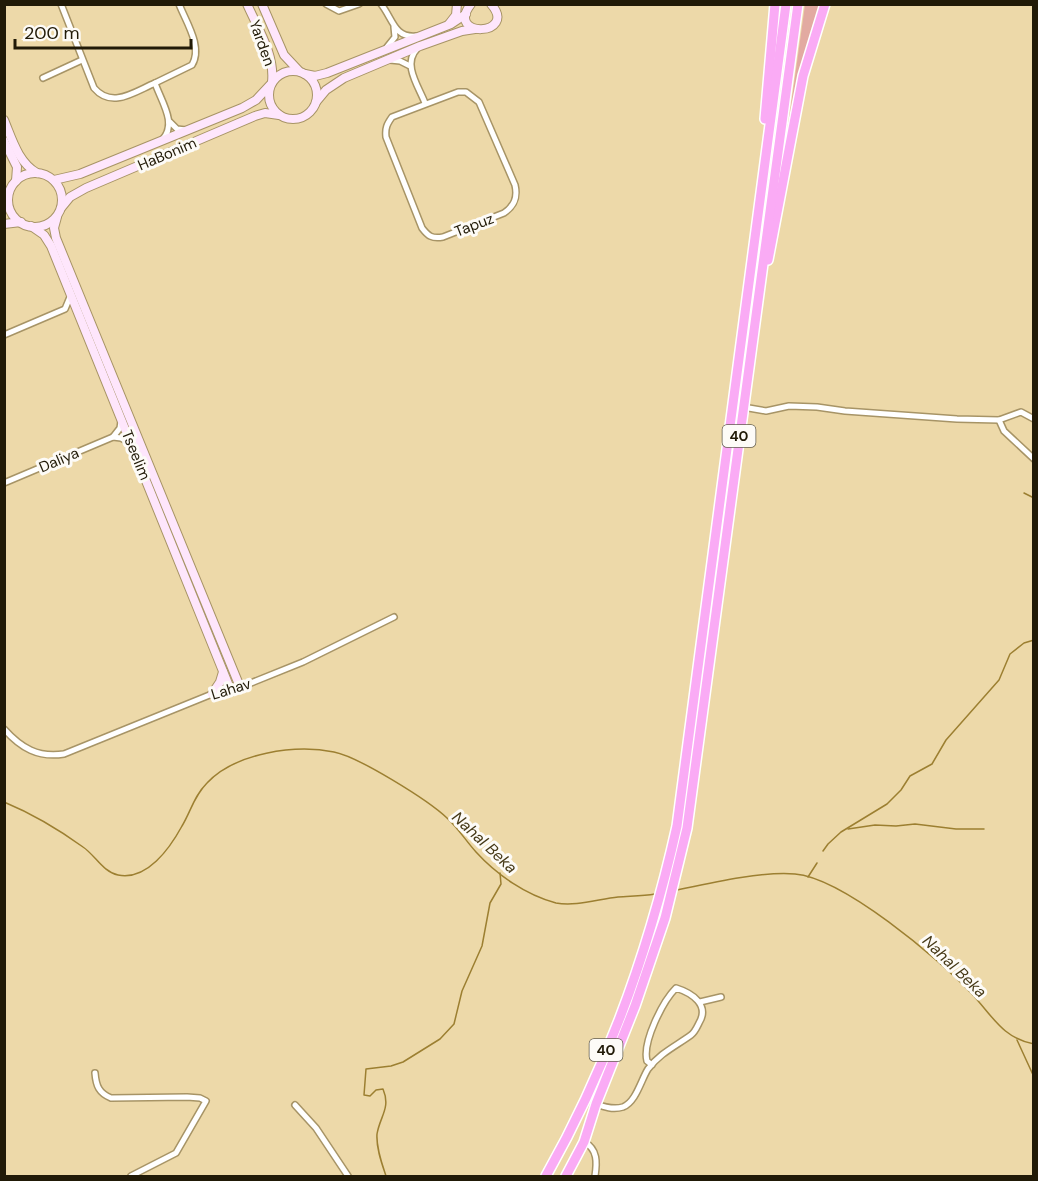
<svg xmlns="http://www.w3.org/2000/svg" width="1038" height="1181" font-family="'DM Sans',sans-serif">
  <style>
    .green { fill: #e2aaa1 }
    .lines { fill: none; stroke-linecap: round; stroke-linejoin: round }
    .stream { stroke: #9c7f31; stroke-width: 1.5 }
    .street-casing { stroke: #a79466; stroke-width: 8 }
    .secondary-casing { stroke: #a79466; stroke-width: 10 }
    .highway-casing { stroke: #fff; stroke-width: 12 }
    .street { stroke: #fff; stroke-width: 5 }
    .secondary { stroke: #fee6fc; stroke-width: 8 }
    .highway { stroke: #faabf5; stroke-width: 9 }
    .labels { text-anchor: middle; stroke-width: 6; stroke-linejoin: round; paint-order: stroke }
    .shield { fill: #fdfbf7; stroke: #635e4f; stroke-width: 1.5 }
    .shield-label { font-size: 14px; font-weight: bold; fill: #211a07 }
    .street-label { font-size: 15px; fill: #211a07; stroke: #fdfbf7 }
    .water-label { font-size: 16px; font-style: italic; fill: #473a18; stroke: #fdfbf7 }
  </style>
  <rect width="100%" height="100%" fill="#edd9a9"/>
  <path class="green" d="M 805,5 L 821,5 L 799,75 L 786,141 Z"/>
  <g class="lines">
    <g class="stream">
      <path d="M 1024,493 L 1034,498"/>
      <path d="M 4,802 C 33,814 58,829 83,847 C 95,855 103,872 118,875 C 147,881 170,848 182,826 C 191,811 194,796 207,783 C 235,753 295,744 334,752 C 359,757 428,800 447,818 C 458,828 466,841 476,852 C 497,875 526,895 556,903 C 575,907 599,899 618,897 C 631,896 643,896 655,894"/>
      <path d="M 848,829 L 875,825 L 896,826 L 915,824 L 956,829 L 984,829"/>
      <path d="M 823,851 L 828,844 L 841,832 L 887,804 L 901,790 L 910,776 L 932,764 L 946,740 L 999,680 L 1010,654 L 1024,643 L 1034,640"/>
      <path d="M 808,877 L 817,863"/>
      <path d="M 677,890 C 710,883 762,871 795,874 C 843,878 938,958 971,993 C 992,1015 1002,1038 1034,1044"/>
      <path d="M 1017,1040 L 1034,1077"/>
      <path d="M 386,1176 C 382,1164 376,1148 377,1134 C 380,1116 391,1108 383,1089 L 376,1090 L 370,1096 L 364,1095 L 366,1069 L 391,1066 L 403,1062 L 440,1039 L 454,1024 L 462,991 L 482,946 L 490,903 L 501,884 L 500,873"/>
    </g>
    <g class="street-casing">
      <g id="street">
        <path d="M 61,4 L 94,88 C 112,109 134,92 155,83 C 161,101 178,124 162,140"/>
        <path d="M 326,4 L 339,11 L 359,4"/>
        <path d="M 381,4 C 393,19 394,38 416,36"/>
        <path d="M 387,47 L 395,37 L 394,27"/>
        <path d="M 417,49 C 402,64 419,87 425,103"/>
        <path d="M 390,60 L 400,61 L 410,66"/>
        <path d="M 43,78 L 82,60"/>
        <path d="M 155,83 L 192,65 C 203,47 186,22 179,4"/>
        <path d="M 458,92 L 466,92 L 479,102 L 515,185 C 518,198 514,206 504,213 L 443,237 C 432,239 428,236 422,228 L 386,137 C 385,128 387,124 392,117 Z"/>
        <path d="M 170,122 L 177,129 L 186,130"/>
        <path d="M 4,335 L 65,309 L 70,297"/>
        <path d="M 743,407 L 766,411 L 789,406 L 817,407 L 845,411 L 957,419 L 999,420 L 1021,412 L 1034,419"/>
        <path d="M 999,420 L 1004,431 L 1034,459"/>
        <path d="M 113,437 L 121,438 L 130,443"/>
        <path d="M 4,483 L 113,437 L 120,428 L 121,421"/>
        <path d="M 4,729 C 21,748 38,758 64,754 L 212,694 L 231,691 L 303,662 L 394,617"/>
        <path d="M 700,1002 L 721,997"/>
        <path d="M 95,1073 C 96,1086 99,1093 111,1098 L 187,1097 L 200,1098 L 206,1101 L 176,1153 L 131,1176"/>
        <path d="M 596,1104 C 604,1107 613,1110 623,1107 C 636,1102 641,1080 648,1069 C 660,1053 676,1046 691,1035 C 695,1032 697,1027 699,1023 C 710,1005 692,993 676,988 C 663,1001 642,1042 647,1061 L 652,1065"/>
        <path d="M 295,1105 L 316,1128 L 348,1176"/>
        <path d="M 584,1142 C 598,1149 597,1163 595,1176"/>
      </g>
    </g>
    <g class="secondary-casing">
      <g id="secondary">
        <path d="M 247,4 C 258,29 275,55 272,82"/>
        <path d="M 262,4 L 284,55 L 299,71"/>
        <path d="M 471,4 C 444,39 519,36 491,4"/>
        <path d="M 449,24 L 456,15 L 457,4"/>
        <circle cx="293" cy="95" r="24"/>
        <path d="M 305,74 L 315,76 L 327,73 L 451,24 L 466,14"/>
        <path d="M 316,102 L 326,90 L 344,78 L 420,46 L 462,31 L 475,29"/>
        <path d="M 4,120 C 12,139 18,162 37,173"/>
        <path d="M 4,141 L 17,167 L 16,181"/>
        <circle cx="35" cy="200" r="27"/>
        <path d="M 54,180 L 80,174 L 242,108 L 256,100 L 271,84"/>
        <path d="M 61,208 L 70,197 L 86,188 L 255,116 L 265,113 L 279,115"/>
        <path d="M 57,217 L 54,228 L 56,238 L 240,687"/>
        <path d="M 4,224 L 21,222"/>
        <path d="M 31,226 L 44,235 L 51,246 L 231,691"/>
        <path d="M 212,694 L 220,682 L 223,672"/>
      </g>
    </g>
    <g class="highway-casing">
      <g id="highway">
        <path d="M 765,119 L 775,4"/>
        <path d="M 768,260 L 803,76 L 825,4"/>
        <path d="M 546,1176 C 607,1068 650,947 677,826 L 786,4"/>
        <path d="M 566,1176 L 584,1142 L 596,1104 L 635,1006 L 665,918 L 687,828 L 798,4"/>
      </g>
    </g>
    <use href="#street" class="street"/>
    <use href="#secondary" class="secondary"/>
    <use href="#highway" class="highway"/>
  </g>
  <g class="labels">
    <g class="shield">
      <rect x="722.5" y="425" width="33" height="22" rx="4.5"/>
      <rect x="589.5" y="1039" width="33" height="22" rx="4.5"/>
    </g>
    <g class="shield-label">
      <text x="739" y="441">40</text>
      <text x="606" y="1055">40</text>
    </g>
    <g class="street-label">
      <text transform="translate(262 43) rotate(70)" y="5">Yarden</text>
      <text transform="translate(167 154) rotate(-23)" y="5">HaBonim</text>
      <text transform="translate(474 225) rotate(-21)" y="5">Tapuz</text>
      <text transform="translate(136 455) rotate(68)" y="5">Tseelim</text>
      <text transform="translate(59 460) rotate(-23)" y="5">Daliya</text>
      <text transform="translate(231 689) rotate(-17)" y="5">Lahav</text>
    </g>
    <g class="water-label">
      <text transform="translate(485 842) rotate(43)" y="6">Nahal Beka</text>
      <text transform="translate(955 966) rotate(44)" y="6">Nahal Beka</text>
    </g>
  </g>
  <rect width="1038" height="1181" fill="none" stroke="#211a07" stroke-width="12"/>
  <path d="M15 39v9h176v-9" fill="none" stroke="#211a07" stroke-width="3"/>
  <text x="24" y="39" font-size="18" fill="#211a07" stroke="#fdfbf7" stroke-width="4.5" paint-order="stroke">200 m</text>
</svg>
